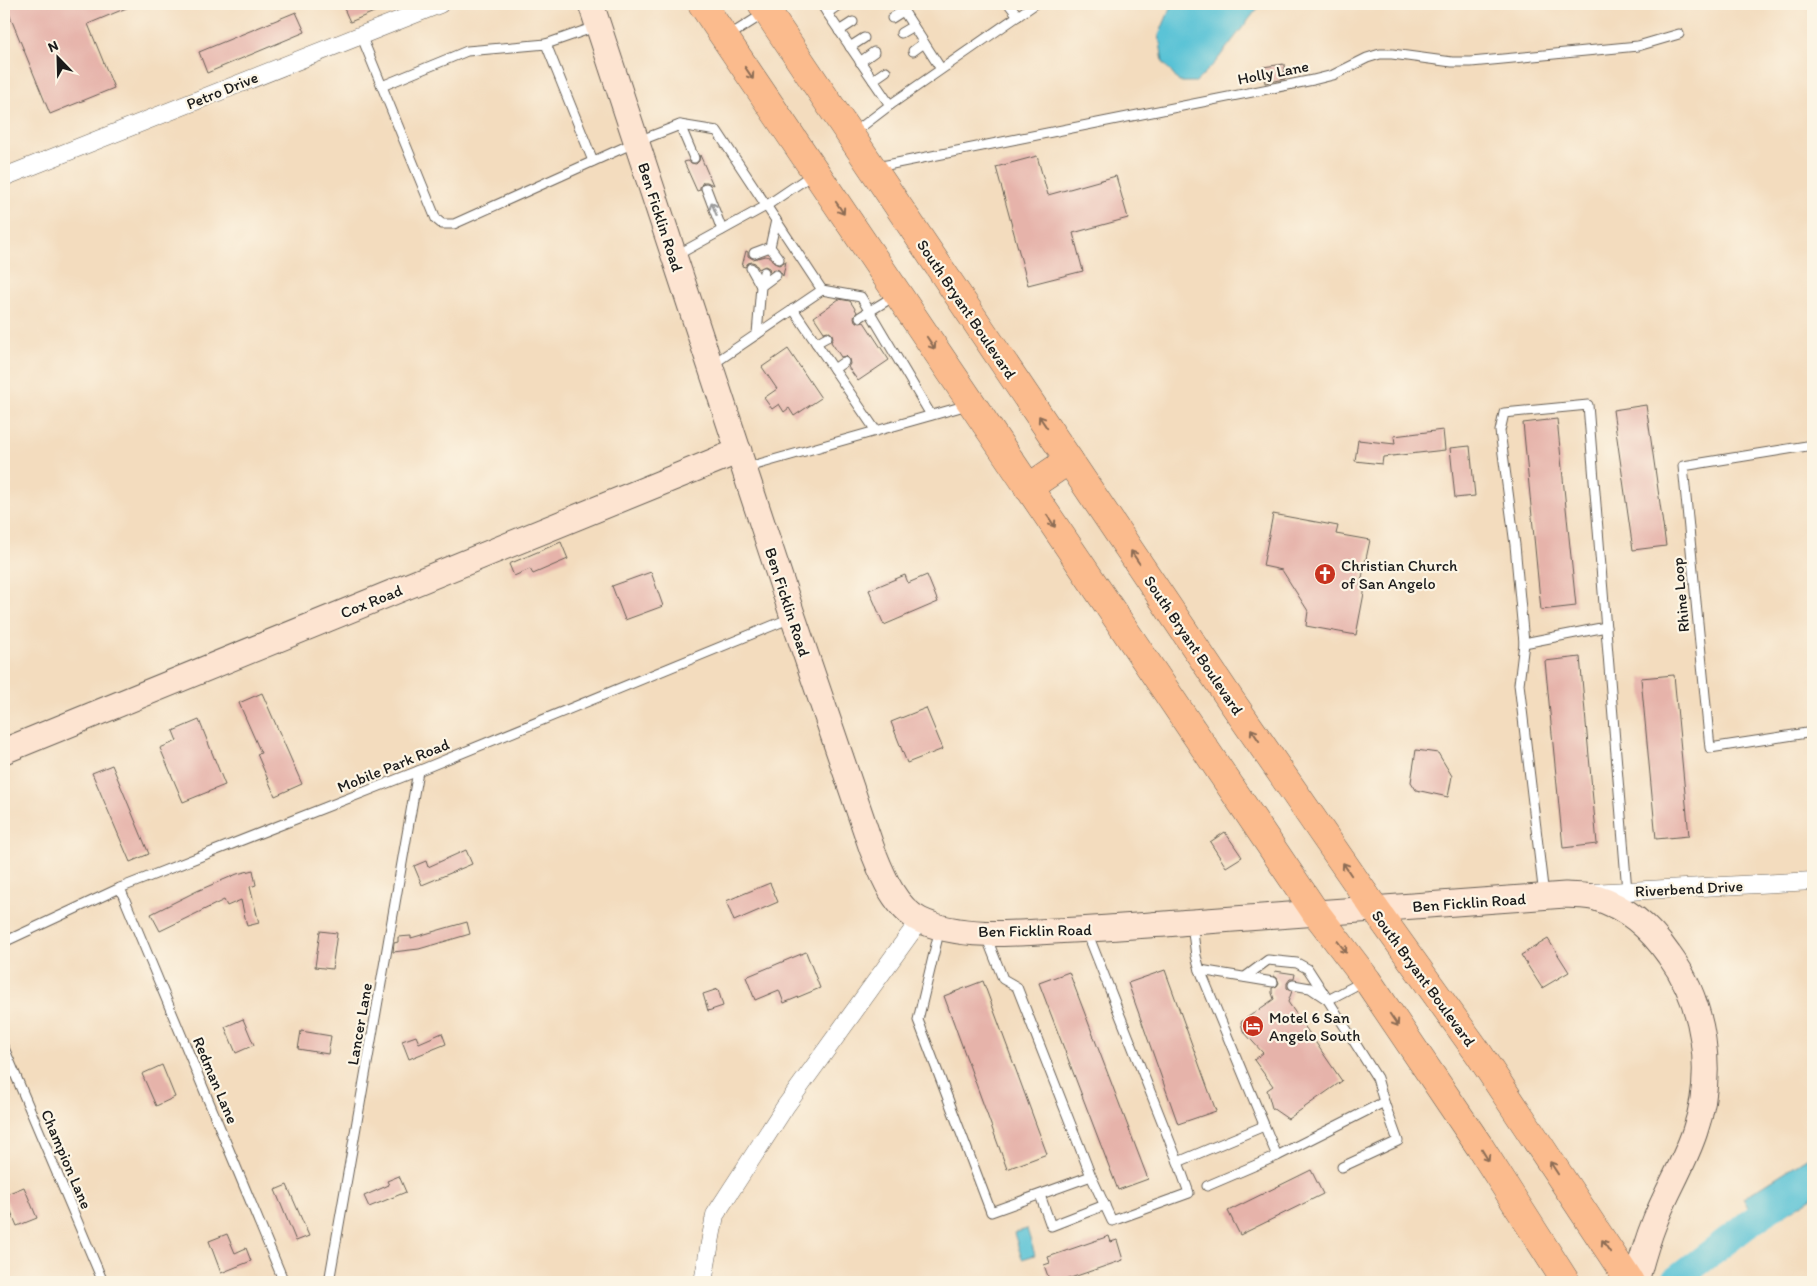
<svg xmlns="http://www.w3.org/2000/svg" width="1817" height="1286" font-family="Itim,sans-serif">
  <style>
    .water { fill: #59c2d6; stroke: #3a6f79 }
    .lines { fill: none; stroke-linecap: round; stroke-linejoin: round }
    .river { stroke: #59c2d6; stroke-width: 28 }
    .building { fill: #e6b3aa }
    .lane-casing { stroke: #675f55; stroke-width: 11 }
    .street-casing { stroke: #675f55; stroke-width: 19 }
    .secondary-casing { stroke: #675f55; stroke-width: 27 }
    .primary-casing { stroke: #675f55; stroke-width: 29 }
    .highway-casing { stroke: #675f55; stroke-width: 29 }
    .lane { stroke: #fff; stroke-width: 9 }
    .street { stroke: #fff; stroke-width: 18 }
    .secondary { stroke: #fde4d1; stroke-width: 25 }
    .primary { stroke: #fbbb8d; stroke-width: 28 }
    .highway { stroke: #fbbb8d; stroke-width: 28 }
    .oneway { stroke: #8c6c54 }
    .oneway2 { stroke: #999 }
    .labels { text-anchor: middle; stroke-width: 4.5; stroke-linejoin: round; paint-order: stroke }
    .street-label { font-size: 16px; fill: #1c1c1c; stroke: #fcf5e5 }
    .poi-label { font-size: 16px; fill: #1c1c1c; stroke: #fcf5e5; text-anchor: start }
  </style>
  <rect width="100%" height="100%" fill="#fcf5e5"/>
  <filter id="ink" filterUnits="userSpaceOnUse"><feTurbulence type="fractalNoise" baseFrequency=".02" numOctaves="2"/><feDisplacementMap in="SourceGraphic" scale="10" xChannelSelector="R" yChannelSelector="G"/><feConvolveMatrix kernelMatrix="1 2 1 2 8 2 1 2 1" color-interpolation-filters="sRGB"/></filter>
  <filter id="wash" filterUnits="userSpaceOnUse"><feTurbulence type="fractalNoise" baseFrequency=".0096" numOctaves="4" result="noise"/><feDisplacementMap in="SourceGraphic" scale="20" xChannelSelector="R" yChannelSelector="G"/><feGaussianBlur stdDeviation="1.12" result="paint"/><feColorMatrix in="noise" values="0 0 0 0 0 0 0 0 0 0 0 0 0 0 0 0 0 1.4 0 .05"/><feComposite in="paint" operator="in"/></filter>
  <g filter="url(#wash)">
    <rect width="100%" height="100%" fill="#f3dcbe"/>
    <g class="water">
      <path d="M 1172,4 L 1261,4 L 1214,64 L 1196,82 L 1179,82 L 1163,62 L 1159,35 Z"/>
      <path d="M 1813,1154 L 1813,1197 L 1760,1230 L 1743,1198 Z"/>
      <path d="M 1027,1229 L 1035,1255 L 1022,1259 L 1014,1233 Z"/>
    </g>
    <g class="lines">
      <path class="river" d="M 1673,1282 L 1747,1225 L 1813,1178"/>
    </g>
    <g id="blocks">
      <g class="building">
        <path d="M 5,4 L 136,4 L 88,24 L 114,88 L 50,114 Z"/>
        <path d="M 342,4 L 393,4 L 350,22 Z"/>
        <path d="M 296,12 L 305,32 L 207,73 L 199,52 Z"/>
        <path d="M 1284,64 L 1285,79 L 1265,83 L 1263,67 Z"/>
        <path d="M 700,155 L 713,185 L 707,182 L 703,182 L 700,187 L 700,190 L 697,191 L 684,162 L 688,161 L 691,163 L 696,164 L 699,161 Z"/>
        <path d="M 1037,156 L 1048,195 L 1116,176 L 1128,218 L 1073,233 L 1083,271 L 1028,285 L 996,167 Z"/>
        <path d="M 746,251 L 748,252 L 748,256 L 753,259 L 765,256 L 770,257 L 774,263 L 779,265 L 786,261 L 783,276 L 779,270 L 775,269 L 770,272 L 769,268 L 765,266 L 759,269 L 755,263 L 752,262 L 748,263 L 745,267 L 742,266 Z"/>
        <path d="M 839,299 L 850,301 L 857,312 L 854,317 L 855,321 L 860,323 L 864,322 L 889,360 L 858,381 L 848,367 L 850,364 L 849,359 L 846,356 L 841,357 L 831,342 L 833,338 L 832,334 L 828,331 L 824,332 L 814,317 Z"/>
        <path d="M 788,349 L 821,398 L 794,416 L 789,408 L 784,412 L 779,404 L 772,409 L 764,398 L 777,389 L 762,367 Z"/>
        <path d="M 1646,405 L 1666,546 L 1633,550 L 1613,410 Z"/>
        <path d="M 1557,419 L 1576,606 L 1541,610 L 1523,423 Z"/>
        <path d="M 1443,430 L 1445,450 L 1383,457 L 1382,464 L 1355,461 L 1358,440 L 1395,444 L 1394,436 Z"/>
        <path d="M 1470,446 L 1475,496 L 1455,498 L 1450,448 Z"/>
        <path d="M 1273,514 L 1338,526 L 1336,534 L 1370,540 L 1360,587 L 1365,588 L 1356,635 L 1306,626 L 1308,611 L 1282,570 L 1263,566 Z"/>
        <path d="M 561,542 L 568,559 L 533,574 L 530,569 L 514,576 L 509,564 Z"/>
        <path d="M 651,572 L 663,606 L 625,620 L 612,586 Z"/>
        <path d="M 905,575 L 908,583 L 927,575 L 938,602 L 884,625 L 869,590 Z"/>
        <path d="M 1580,657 L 1597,844 L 1563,848 L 1545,661 Z"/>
        <path d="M 1674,675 L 1689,836 L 1656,839 L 1641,678 Z"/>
        <path d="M 262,693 L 302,784 L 275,796 L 257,754 L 261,753 L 239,703 Z"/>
        <path d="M 926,708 L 943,749 L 907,763 L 891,722 Z"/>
        <path d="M 199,720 L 225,785 L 183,802 L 160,748 L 177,741 L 173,731 Z"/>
        <path d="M 1416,750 L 1438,753 L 1452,776 L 1448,797 L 1416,790 L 1411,782 Z"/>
        <path d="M 112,765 L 149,854 L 130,862 L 92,773 Z"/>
        <path d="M 1225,832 L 1242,857 L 1226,867 L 1210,842 Z"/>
        <path d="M 466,850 L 472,864 L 422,885 L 414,866 L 426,861 L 428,867 Z"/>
        <path d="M 253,870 L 256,885 L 250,887 L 259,923 L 247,926 L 241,900 L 227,906 L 224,900 L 160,931 L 151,914 L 197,891 L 237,874 Z"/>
        <path d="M 770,883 L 778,902 L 734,921 L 726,901 Z"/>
        <path d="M 467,922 L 470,934 L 419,949 L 393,952 L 394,943 L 398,942 L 398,937 L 411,936 L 411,938 Z"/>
        <path d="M 320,931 L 337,933 L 332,969 L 315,967 Z"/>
        <path d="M 1548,939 L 1569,972 L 1542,988 L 1521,955 Z"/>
        <path d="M 806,952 L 820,988 L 784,1003 L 779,990 L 755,1000 L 746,977 Z"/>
        <path d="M 1165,970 L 1216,1111 L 1178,1124 L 1128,983 Z"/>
        <path d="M 1275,971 L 1295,974 L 1294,979 L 1290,979 L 1287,983 L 1287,988 L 1292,991 L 1288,1002 L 1342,1081 L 1288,1119 L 1272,1108 L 1267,1090 L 1273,1086 L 1254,1060 L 1263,1053 L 1243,1031 L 1241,1022 L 1274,999 L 1272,993 L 1272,988 L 1277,986 L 1279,983 L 1277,978 L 1274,976 Z"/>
        <path d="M 1069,972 L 1148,1179 L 1118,1190 L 1039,983 Z"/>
        <path d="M 983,981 L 1047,1154 L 1007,1169 L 944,996 Z"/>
        <path d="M 718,989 L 723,1006 L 708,1011 L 703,994 Z"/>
        <path d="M 243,1019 L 254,1045 L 236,1053 L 225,1027 Z"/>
        <path d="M 301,1031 L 331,1036 L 328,1054 L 298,1049 Z"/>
        <path d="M 442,1033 L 446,1044 L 409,1059 L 402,1041 L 416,1036 L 419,1043 Z"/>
        <path d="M 162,1065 L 175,1097 L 156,1106 L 142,1074 Z"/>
        <path d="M 1311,1170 L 1323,1194 L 1240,1235 L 1228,1211 Z"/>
        <path d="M 399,1176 L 406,1192 L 369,1207 L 364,1196 L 389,1185 L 387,1181 Z"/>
        <path d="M 287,1185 L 309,1236 L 296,1241 L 275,1190 Z"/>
        <path d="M 24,1187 L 37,1218 L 17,1226 L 4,1195 Z"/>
        <path d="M 227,1234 L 235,1253 L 246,1248 L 251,1261 L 221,1273 L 209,1241 Z"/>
        <path d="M 1109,1236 L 1111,1242 L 1117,1240 L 1123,1260 L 1059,1282 L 1050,1282 L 1044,1265 L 1050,1263 L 1048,1257 Z"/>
      </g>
    </g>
  </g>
  <g filter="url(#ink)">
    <use href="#blocks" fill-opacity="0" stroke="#675f55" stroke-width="1"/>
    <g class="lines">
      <g class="lane-casing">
        <g id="lane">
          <path d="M 821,4 L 890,105 L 852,134"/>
          <path d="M 899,4 L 941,69"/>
          <path d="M 1009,4 L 1018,16"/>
          <path d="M 827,13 L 840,4"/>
          <path d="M 892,18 L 903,11"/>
          <path d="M 839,31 L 853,22"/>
          <path d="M 901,33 L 913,26"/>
          <path d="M 361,35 L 436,219 L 442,224 L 454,224 L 636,142 L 680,125 L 717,131 L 822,290 L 713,364"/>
          <path d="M 727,37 L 779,4"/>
          <path d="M 546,44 L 598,26"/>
          <path d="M 850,47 L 864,38"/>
          <path d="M 913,51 L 924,43"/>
          <path d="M 860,62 L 874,52"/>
          <path d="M 873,80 L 886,71"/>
          <path d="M 382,86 L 467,51 L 546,44 L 593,161"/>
          <path d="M 890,105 L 1035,4"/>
          <path d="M 680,125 L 694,158"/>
          <path d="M 877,167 L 1313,80 L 1333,75 L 1367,58 L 1380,54 L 1392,54 L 1452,62 L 1471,62 L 1638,46 L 1679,34"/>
          <path d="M 706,188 L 722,230"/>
          <path d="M 770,247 L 779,259"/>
          <path d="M 754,253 L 770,247 L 776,220"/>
          <path d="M 677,255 L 766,206 L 813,174"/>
          <path d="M 751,268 L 761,286 L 757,334"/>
          <path d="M 761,286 L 776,275"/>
          <path d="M 761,286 L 764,272"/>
          <path d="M 822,290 L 861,297 L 931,415"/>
          <path d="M 793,309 L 876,431"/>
          <path d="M 860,317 L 896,295"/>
          <path d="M 816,343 L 827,337"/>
          <path d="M 834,369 L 844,362"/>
          <path d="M 1813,445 L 1683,466 L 1710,748 L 1813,732"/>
          <path d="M 745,468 L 968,405"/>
          <path d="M 1524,643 L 1606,627"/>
          <path d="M 120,888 L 284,1282"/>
          <path d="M 1544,896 L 1519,684 L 1524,643 L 1515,545 L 1500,431 L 1504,413 L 1588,405 L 1627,891"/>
          <path d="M 1192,924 L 1196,956 L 1200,970 L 1277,1156 L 1384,1102 L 1377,1078 L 1328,1000 L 1364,981"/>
          <path d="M 940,928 L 918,1020 L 991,1212 L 1091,1176 L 1112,1221 L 1189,1193 L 1178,1162"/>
          <path d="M 1087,932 L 1178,1162 L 1264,1126"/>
          <path d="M 986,936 L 1003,979 L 1017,987 L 1091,1176"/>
          <path d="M 4,942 L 120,888 L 418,771 L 791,618"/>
          <path d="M 1200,970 L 1273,982"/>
          <path d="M 1245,977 L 1268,960 L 1297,963 L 1308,969 L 1328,1000"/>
          <path d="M 1293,985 L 1310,988 L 1325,998"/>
          <path d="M 4,1048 L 103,1282"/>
          <path d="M 1342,1167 L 1398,1141 L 1384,1102"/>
          <path d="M 1207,1186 L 1277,1156"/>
          <path d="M 1040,1195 L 1051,1226 L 1105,1205"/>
          <path d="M 329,1282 L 418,771"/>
        </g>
      </g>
      <g class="street-casing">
        <g id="street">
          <path d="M 4,177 L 440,4"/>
          <path d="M 1591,893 L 1813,881"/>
          <path d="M 703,1282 L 715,1215 L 785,1107 L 920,920"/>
        </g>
      </g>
      <g class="secondary-casing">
        <g id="secondary">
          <path d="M 591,4 L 793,617 L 872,849 C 882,874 894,907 920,920 C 957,938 1013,934 1054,931 C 1100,929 1147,925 1193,922 C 1317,913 1441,904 1565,895 C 1575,896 1586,895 1596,898 C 1626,907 1651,929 1669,955 C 1705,1004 1715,1073 1695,1131 C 1685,1162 1667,1191 1655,1221 C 1647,1241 1641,1262 1636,1282"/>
          <path d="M 4,751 L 739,451"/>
        </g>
      </g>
      <g class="primary-casing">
        <g id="primary">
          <path d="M 702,4 L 1316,913"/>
          <path d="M 762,4 L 1232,702 L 1375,909"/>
          <path d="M 1028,488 L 1069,460"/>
        </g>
      </g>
      <g class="highway-casing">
        <g id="highway">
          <path d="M 1375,909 L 1479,1054 L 1630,1282"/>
          <path d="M 1316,913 L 1367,980 L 1480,1147 L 1566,1282"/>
        </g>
      </g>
      <use href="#lane" class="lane"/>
      <use href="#street" class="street"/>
      <use href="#secondary" class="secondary"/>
      <use href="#primary" class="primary"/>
      <use href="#highway" class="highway"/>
    </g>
    <defs><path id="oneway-shaft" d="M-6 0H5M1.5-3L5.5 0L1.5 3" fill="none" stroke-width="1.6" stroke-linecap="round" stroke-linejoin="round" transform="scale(1.25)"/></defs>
    <g class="oneway">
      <use href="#oneway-shaft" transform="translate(749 73) rotate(56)"/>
      <use href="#oneway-shaft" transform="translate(840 208) rotate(56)"/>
      <use href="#oneway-shaft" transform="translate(931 343) rotate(56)"/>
      <use href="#oneway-shaft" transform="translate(1043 422) rotate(-124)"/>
      <use href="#oneway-shaft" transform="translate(1051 521) rotate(56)"/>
      <use href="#oneway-shaft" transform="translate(1135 557) rotate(-124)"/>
      <use href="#oneway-shaft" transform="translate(1255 735) rotate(-124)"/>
      <use href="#oneway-shaft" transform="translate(1347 869) rotate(-124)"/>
      <use href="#oneway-shaft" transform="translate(1342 947) rotate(53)"/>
      <use href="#oneway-shaft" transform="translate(1394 1020) rotate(56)"/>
      <use href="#oneway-shaft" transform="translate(1485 1155) rotate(58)"/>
      <use href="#oneway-shaft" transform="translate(1554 1168) rotate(-123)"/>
      <use href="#oneway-shaft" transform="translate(1606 1246) rotate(-124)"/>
    </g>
    <use class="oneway2" href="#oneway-shaft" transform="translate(714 209) rotate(-112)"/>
  </g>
  <defs>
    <g id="church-disc" transform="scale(1.125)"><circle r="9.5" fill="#c8321e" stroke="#fcf5e5"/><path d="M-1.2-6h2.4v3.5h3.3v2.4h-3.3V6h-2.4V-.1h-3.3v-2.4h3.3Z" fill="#fff"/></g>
    <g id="hotel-disc" transform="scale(1.125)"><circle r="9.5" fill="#c8321e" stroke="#fcf5e5"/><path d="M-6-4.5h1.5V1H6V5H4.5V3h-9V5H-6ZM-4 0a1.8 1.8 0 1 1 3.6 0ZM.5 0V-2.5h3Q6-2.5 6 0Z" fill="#fff"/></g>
  </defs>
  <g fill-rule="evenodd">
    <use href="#church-disc" x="1325" y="574"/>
    <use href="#hotel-disc" x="1253" y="1026"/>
  </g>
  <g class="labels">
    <g class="street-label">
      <text transform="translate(1273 72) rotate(-11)" y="6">Holly Lane</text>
      <text transform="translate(222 90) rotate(-22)" y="6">Petro Drive</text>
      <text transform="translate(661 217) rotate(72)" y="6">Ben Ficklin Road</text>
      <text transform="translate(967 309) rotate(56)" y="6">South Bryant Boulevard</text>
      <text transform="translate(1680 595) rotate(-95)" y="6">Rhine Loop</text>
      <text transform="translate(371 601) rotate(-22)" y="6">Cox Road</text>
      <text transform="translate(788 602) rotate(72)" y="6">Ben Ficklin Road</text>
      <text transform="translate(1194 645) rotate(56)" y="6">South Bryant Boulevard</text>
      <text transform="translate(393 765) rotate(-22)" y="6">Mobile Park Road</text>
      <text transform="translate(1689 888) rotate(-3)" y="6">Riverbend Drive</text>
      <text transform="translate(1469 902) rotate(-4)" y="6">Ben Ficklin Road</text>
      <text transform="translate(1035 930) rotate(-1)" y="6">Ben Ficklin Road</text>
      <text transform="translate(1424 978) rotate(54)" y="6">South Bryant Boulevard</text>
      <text transform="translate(359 1024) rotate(-80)" y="6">Lancer Lane</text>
      <text transform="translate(216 1080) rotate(67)" y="6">Redman Lane</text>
      <text transform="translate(67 1159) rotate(67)" y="6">Champion Lane</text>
    </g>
    <g class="poi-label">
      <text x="1341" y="571">Christian Church<tspan x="1341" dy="18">of San Angelo</tspan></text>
      <text x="1269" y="1023">Motel 6 San<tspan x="1269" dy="18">Angelo South</tspan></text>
    </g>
  </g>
  <rect width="1817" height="1286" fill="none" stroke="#fcf5e5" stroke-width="20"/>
  <g transform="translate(58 58) rotate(337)" stroke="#fcf5e5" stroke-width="4" paint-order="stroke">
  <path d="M0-4L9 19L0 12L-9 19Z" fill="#1c1c1c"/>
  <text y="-8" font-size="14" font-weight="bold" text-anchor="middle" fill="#1c1c1c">N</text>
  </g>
</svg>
